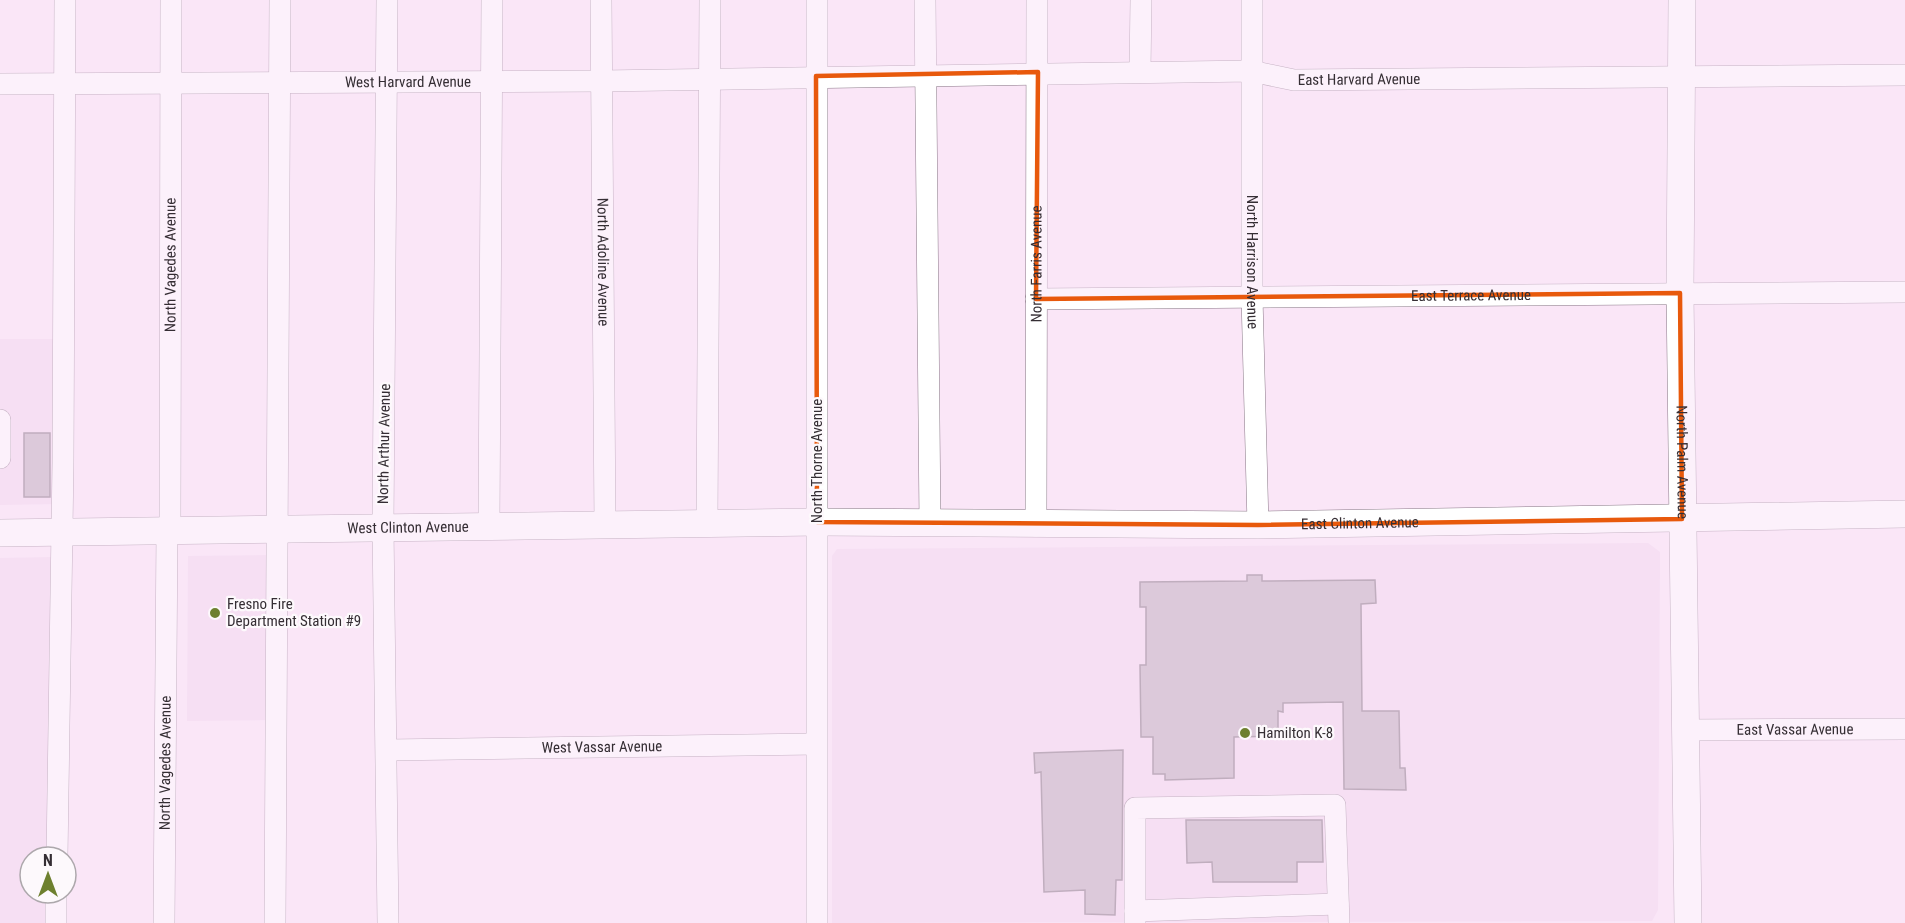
<svg xmlns="http://www.w3.org/2000/svg" width="1905" height="923" font-family="'Roboto Condensed',sans-serif">
  <style>
    .built { fill: #f1d7ed }
    .building { fill: #b9a6b6; stroke: #7b6a79; stroke-width: 1.5 }
    .lines { fill: none; stroke-linecap: round; stroke-linejoin: round }
    .minor-casing { stroke: #897887; stroke-width: 22 }
    .major-casing { stroke: #897887; stroke-width: 28 }
    .minor { stroke: #fff; stroke-width: 21 }
    .major { stroke: #fff; stroke-width: 27 }
    .marked { fill: none; stroke: #e8590c; stroke-width: 4.5; stroke-linejoin: round }
    .poi-dot { fill: #6e802f; stroke: #fdf9fc; stroke-width: 2 }
    .labels { text-anchor: middle; stroke-width: 4.5; stroke-linejoin: round; paint-order: stroke }
    .street-label { font-size: 15px; fill: #352e34; stroke: #fdf9fc }
    .poi-label { font-size: 15px; fill: #352e34; stroke: #fdf9fc; text-anchor: start }
  </style>
  <rect width="100%" height="100%" fill="#fae6f7"/>
  <g class="built">
    <path d="M 0,339 L 60,339 L 59,504 L 0,505 Z"/>
    <path d="M 1648,543 L 1660,552 L 1658,910 L 1652,921 L 832,923 L 832,556 L 837,549 Z"/>
    <path d="M 272,555 L 271,720 L 187,721 L 188,556 Z"/>
    <path d="M 54,557 L 53,857 L 30,857 L 30,893 L 53,893 L 52,923 L 0,923 L 0,558 Z"/>
  </g>
  <g class="building">
    <rect x="24" y="433" width="26" height="64"/>
    <path d="M 1247,575 L 1262,575 L 1262,581 L 1375,580 L 1376,603 L 1361,604 L 1362,711 L 1399,711 L 1400,768 L 1405,768 L 1406,790 L 1344,789 L 1343,702 L 1283,703 L 1283,712 L 1278,711 L 1278,736 L 1234,737 L 1234,778 L 1165,780 L 1165,774 L 1153,774 L 1153,737 L 1141,737 L 1140,665 L 1146,665 L 1146,607 L 1140,607 L 1140,582 L 1247,581 Z"/>
    <path d="M 1123,750 L 1122,880 L 1116,880 L 1115,915 L 1085,914 L 1085,890 L 1044,892 L 1041,772 L 1035,773 L 1034,753 Z"/>
    <path d="M 1186,820 L 1322,820 L 1323,862 L 1297,862 L 1297,882 L 1213,882 L 1212,862 L 1187,863 Z"/>
  </g>
  <g class="lines">
    <g class="minor-casing">
      <g id="minor">
        <path d="M 387,0 L 383,527 L 388,923"/>
        <path id="s1" d="M 601,0 L 605,525"/>
        <path d="M 925,0 L 930,523"/>
        <path id="s2" d="M 1252,0 L 1252,297 L 1258,525"/>
        <path d="M 1140,71 L 1141,0"/>
        <path id="s3" d="M 0,84 L 602,81 L 1251,71 L 1294,80 L 1905,75"/>
        <path id="s4" d="M 1036,299 L 1905,292"/>
        <path d="M 0,420 L 0,458"/>
        <path d="M 707,524 L 710,0"/>
        <path d="M 489,526 L 492,0"/>
        <path id="s5" d="M 1036,526 L 1037,0"/>
        <path id="s6" d="M 170,531 L 171,0"/>
        <path id="s7" d="M 1684,730 L 1905,729"/>
        <path id="s8" d="M 388,750 L 816,744"/>
        <path d="M 57,857 L 63,463 L 65,0"/>
        <path d="M 1135,911 L 1338,904"/>
        <path d="M 56,923 L 56,893"/>
        <path id="s9" d="M 164,923 L 167,531"/>
        <path d="M 275,923 L 280,0"/>
        <path d="M 817,923 L 817,0"/>
        <path d="M 1135,923 L 1135,808 L 1335,805 L 1339,923"/>
      </g>
    </g>
    <g class="major-casing">
      <g id="major">
        <path id="s10" d="M 1682,0 L 1680,293 L 1688,923"/>
        <path id="s11" d="M 0,533 L 817,522 L 1258,525 L 1905,514"/>
      </g>
    </g>
    <use href="#minor" class="minor"/>
    <use href="#major" class="major"/>
  </g>
  <path d="M0 0H1905V923H0ZM 1038,72 L 1036,299 L 1680,293 L 1682,519 L 1258,525 L 817,522 L 816,76 Z" fill="#fae6f7" fill-opacity=".55" fill-rule="evenodd"/>
  <path class="marked" d="M 1038,72 L 1036,299 L 1680,293 L 1682,519 L 1258,525 L 817,522 L 816,76 Z"/>
  <g class="poi-dot">
    <circle cx="215" cy="613" r="6"/>
    <circle cx="1245" cy="733" r="6"/>
  </g>
  <g class="labels">
    <g class="street-label">
      <text dy="5" stroke="none"><textPath href="#s3" startOffset="1360">East Harvard Avenue</textPath></text>
      <text dy="5" stroke="none"><textPath href="#s3" startOffset="408">West Harvard Avenue</textPath></text>
      <text dy="5" stroke="none"><textPath href="#s1" startOffset="262">North Adoline Avenue</textPath></text>
      <text dy="5" stroke="none"><textPath href="#s5" startOffset="262">North Farris Avenue</textPath></text>
      <text dy="5" stroke="none"><textPath href="#s2" startOffset="262">North Harrison Avenue</textPath></text>
      <text dy="5" stroke="none"><textPath href="#s6" startOffset="266">North Vagedes Avenue</textPath></text>
      <text dy="5" stroke="none"><textPath href="#s4" startOffset="435">East Terrace Avenue</textPath></text>
      <text transform="translate(384 444) rotate(-89)" y="5">North Arthur Avenue</text>
      <text transform="translate(817 461) rotate(-90)" y="5">North Thorne Avenue</text>
      <text dy="5" stroke="none"><textPath href="#s10" startOffset="462">North Palm Avenue</textPath></text>
      <text dy="5" stroke="none"><textPath href="#s11" startOffset="1360">East Clinton Avenue</textPath></text>
      <text dy="5" stroke="none"><textPath href="#s11" startOffset="408">West Clinton Avenue</textPath></text>
      <text dy="5" stroke="none"><textPath href="#s7" startOffset="111">East Vassar Avenue</textPath></text>
      <text dy="5" stroke="none"><textPath href="#s8" startOffset="214">West Vassar Avenue</textPath></text>
      <text dy="5" stroke="none"><textPath href="#s9" startOffset="160">North Vagedes Avenue</textPath></text>
    </g>
    <g class="poi-label">
      <text x="227" y="609">Fresno Fire<tspan x="227" dy="17">Department Station #9</tspan></text>
      <text x="1257" y="738">Hamilton K-8</text>
    </g>
  </g>
  <g transform="translate(48 875)"><circle r="28" fill="#fdf9fc" stroke="#ada8ac" stroke-width="1.5"/>
  <path d="M0-4.5L10 22L0 15L-10 22Z" fill="#6e802f"/>
  <text y="-9" font-size="16" font-weight="bold" text-anchor="middle" fill="#352e34">N</text>
  </g>
</svg>
